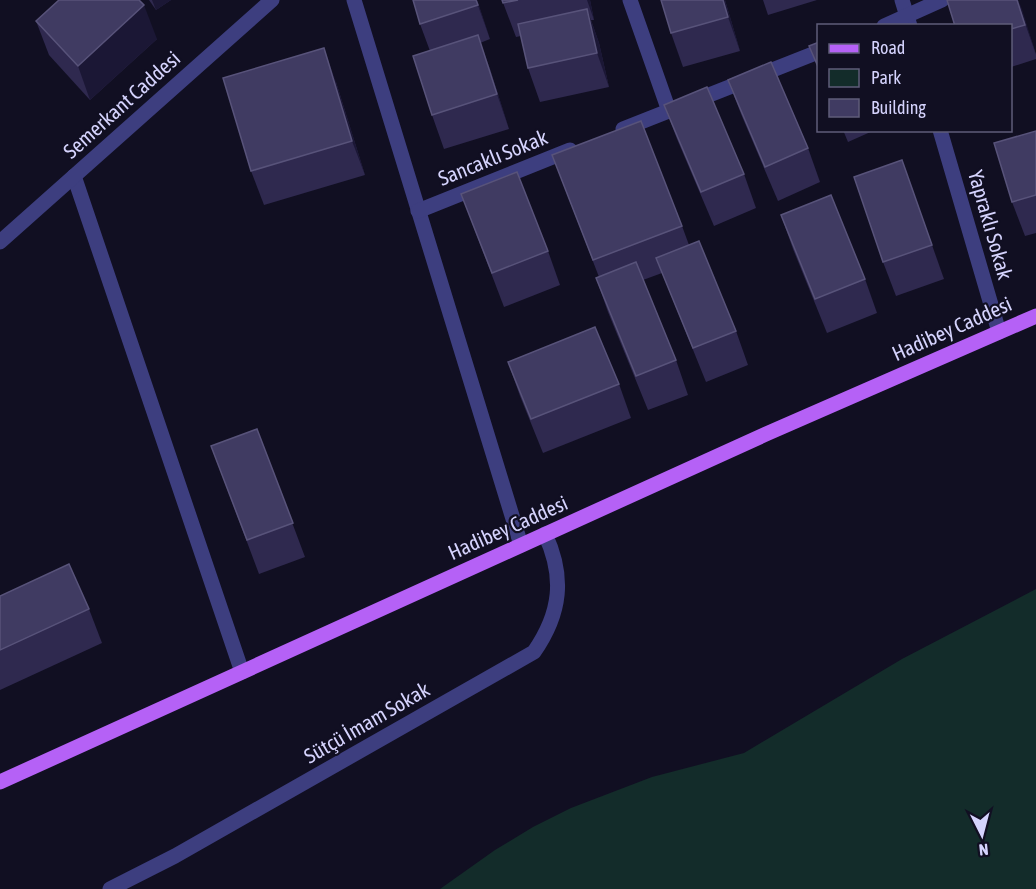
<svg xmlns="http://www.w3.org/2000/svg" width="1036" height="889" font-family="'Asap Condensed',sans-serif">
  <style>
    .green { fill: #132c2a }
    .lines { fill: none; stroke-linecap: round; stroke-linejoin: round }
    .minor { stroke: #3d3e7f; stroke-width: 15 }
    .major { stroke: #b561f6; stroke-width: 15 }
    .wall { fill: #2f294f }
    .shaded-wall { fill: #1b1735 }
    .building { fill: #403b62; stroke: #58537a; stroke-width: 1.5 }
    .labels { text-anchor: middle; stroke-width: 4.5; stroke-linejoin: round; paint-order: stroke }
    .street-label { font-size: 21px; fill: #d5d3fd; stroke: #110f22 }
  </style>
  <rect width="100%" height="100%" fill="#110f22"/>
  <path class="green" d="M 1036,589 L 1036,889 L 440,889 L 495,850 L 533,827 L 571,808 L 652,777 L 744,753 L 902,659 Z"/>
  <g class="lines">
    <g class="minor">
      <path d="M 354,0 L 521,545"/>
      <path d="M 630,0 L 669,111"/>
      <path d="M 902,0 L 910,26"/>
      <path d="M 884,26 L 942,0"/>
      <path d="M 623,129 L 818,52"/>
      <path d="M 940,130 L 999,332"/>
      <path d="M 74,176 L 242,672"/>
      <path d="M 418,211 L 570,150"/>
      <path d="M 0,242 L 272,0"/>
      <path d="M 110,889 L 175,856 L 534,652 C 561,613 565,577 545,534"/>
    </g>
    <path class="major" d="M 0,782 L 766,434 L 1036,316"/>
  </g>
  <g class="wall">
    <path d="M 149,0 L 171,0 L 156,10 Z"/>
    <path d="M 477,0 L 490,39 L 480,43 L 490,69 L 509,129 L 444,149 L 432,115 L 430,51 L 420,24 Z"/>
    <path d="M 502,0 L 590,0 L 594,20 L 591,20 L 599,43 L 609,87 L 540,102 L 528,68 L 521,36 L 516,37 Z"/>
    <path d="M 725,0 L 740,51 L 683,67 L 671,33 Z"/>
    <path d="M 763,0 L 817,0 L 768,15 Z"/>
    <path d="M 947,0 L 1018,0 L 1036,54 L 1036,59 L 1011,67 L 1011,26 Z"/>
    <path d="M 36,21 L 157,39 L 90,100 L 49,55 Z"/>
    <path d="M 728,80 L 808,148 L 820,182 L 778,201 L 741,114 Z"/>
    <path d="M 336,82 L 365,175 L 264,205 L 251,171 Z"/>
    <path d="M 664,105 L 744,174 L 756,208 L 714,226 L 677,139 Z"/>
    <path d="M 843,130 L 875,130 L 848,142 Z"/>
    <path d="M 1036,131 L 1036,233 L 1025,236 L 1012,202 Z"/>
    <path d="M 552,155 L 682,226 L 689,245 L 736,331 L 748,365 L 706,382 L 662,273 L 643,280 L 676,360 L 688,395 L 648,410 L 608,312 L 596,278 L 599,277 Z"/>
    <path d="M 461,194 L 548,251 L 560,285 L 504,307 Z"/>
    <path d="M 914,194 L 944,279 L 896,296 L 883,262 Z"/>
    <path d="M 781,215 L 865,279 L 877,313 L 827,333 L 793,249 Z"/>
    <path d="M 508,362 L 619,384 L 631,418 L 543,453 L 520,396 Z"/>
    <path d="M 257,429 L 305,557 L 259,574 L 211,446 Z"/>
    <path d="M 0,596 L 89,609 L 102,643 L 0,690 Z"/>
  </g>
  <g class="shaded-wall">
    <path d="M 152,0 L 171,0 L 156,10 Z"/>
    <path d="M 476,0 L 477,0 L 490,39 Z"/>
    <path d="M 587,0 L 590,0 L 594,20 Z"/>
    <path d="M 723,0 L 725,0 L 740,51 L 728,17 Z"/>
    <path d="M 1017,0 L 1018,0 L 1022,9 L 1036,55 Z"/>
    <path d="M 144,5 L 157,39 L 90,100 L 78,66 Z"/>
    <path d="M 587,9 L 599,43 L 609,87 L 597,53 Z"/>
    <path d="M 478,35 L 490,69 L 509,129 L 497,94 Z"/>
    <path d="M 324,48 L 336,82 L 365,175 L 352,141 Z"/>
  </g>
  <g class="building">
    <path d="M 59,0 L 139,0 L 144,5 L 78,66 L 36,21 Z"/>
    <path d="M 413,0 L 476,0 L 478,5 L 420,24 Z"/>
    <path d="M 502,0 L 518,0 L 503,3 Z"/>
    <path d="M 661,0 L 723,0 L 728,17 L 671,33 Z"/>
    <path d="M 947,0 L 1017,0 L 1025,25 L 1011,29 L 1011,26 L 955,26 Z"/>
    <path d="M 587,9 L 597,53 L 528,68 L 518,24 Z"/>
    <path d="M 478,35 L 497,94 L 432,115 L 413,56 Z"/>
    <path d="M 819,42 L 819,69 L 809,46 Z"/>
    <path d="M 324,48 L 352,141 L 251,171 L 223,78 Z"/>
    <path d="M 771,62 L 808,148 L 765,167 L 728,80 Z"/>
    <path d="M 707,87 L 744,174 L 701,192 L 664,105 Z"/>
    <path d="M 641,121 L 682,226 L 593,260 L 552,155 Z"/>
    <path d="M 1036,131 L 1036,195 L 1012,202 L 994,143 Z"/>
    <path d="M 902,160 L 932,245 L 883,262 L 854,177 Z"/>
    <path d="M 517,172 L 548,251 L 492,273 L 461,194 Z"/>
    <path d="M 831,195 L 865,279 L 815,299 L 781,215 Z"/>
    <path d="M 699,241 L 736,331 L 693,348 L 656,258 Z"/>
    <path d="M 636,262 L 676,360 L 636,376 L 596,278 Z"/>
    <path d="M 595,327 L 619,384 L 531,419 L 508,362 Z"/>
    <path d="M 257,429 L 293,523 L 247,540 L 211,446 Z"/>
    <path d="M 69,564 L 89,609 L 0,650 L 0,596 Z"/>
  </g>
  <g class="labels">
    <g class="street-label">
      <text transform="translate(122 105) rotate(-42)" y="7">Semerkant Caddesi</text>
      <text transform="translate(493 158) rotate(-22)" y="7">Sancaklı Sokak</text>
      <text transform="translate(990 225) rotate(74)" y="7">Yapraklı Sokak</text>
      <text transform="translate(952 329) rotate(-24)" y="7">Hadibey Caddesi</text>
      <text transform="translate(508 528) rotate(-24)" y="7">Hadibey Caddesi</text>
      <text transform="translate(367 723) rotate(-30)" y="7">Sütçü İmam Sokak</text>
    </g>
  </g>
  <rect x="817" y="24" width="195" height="108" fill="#110f22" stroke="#5f5d7a" stroke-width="1.5"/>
  <rect x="829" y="44" width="30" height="9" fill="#b561f6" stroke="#5f5d7a" stroke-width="1.5"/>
  <text x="871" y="54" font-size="18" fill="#d5d3fd">Road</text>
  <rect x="829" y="69" width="30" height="18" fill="#132c2a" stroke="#5f5d7a" stroke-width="1.5"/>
  <text x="871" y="84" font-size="18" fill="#d5d3fd">Park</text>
  <rect x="829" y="99" width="30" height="18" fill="#403b62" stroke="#5f5d7a" stroke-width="1.5"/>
  <text x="871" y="114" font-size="18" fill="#d5d3fd">Building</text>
  <g transform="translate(982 835) rotate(174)" stroke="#110f22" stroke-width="4.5" paint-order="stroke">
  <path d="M0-4.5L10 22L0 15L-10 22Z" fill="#d5d3fd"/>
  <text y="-9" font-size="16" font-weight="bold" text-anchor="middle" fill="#d5d3fd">N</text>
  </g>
</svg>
